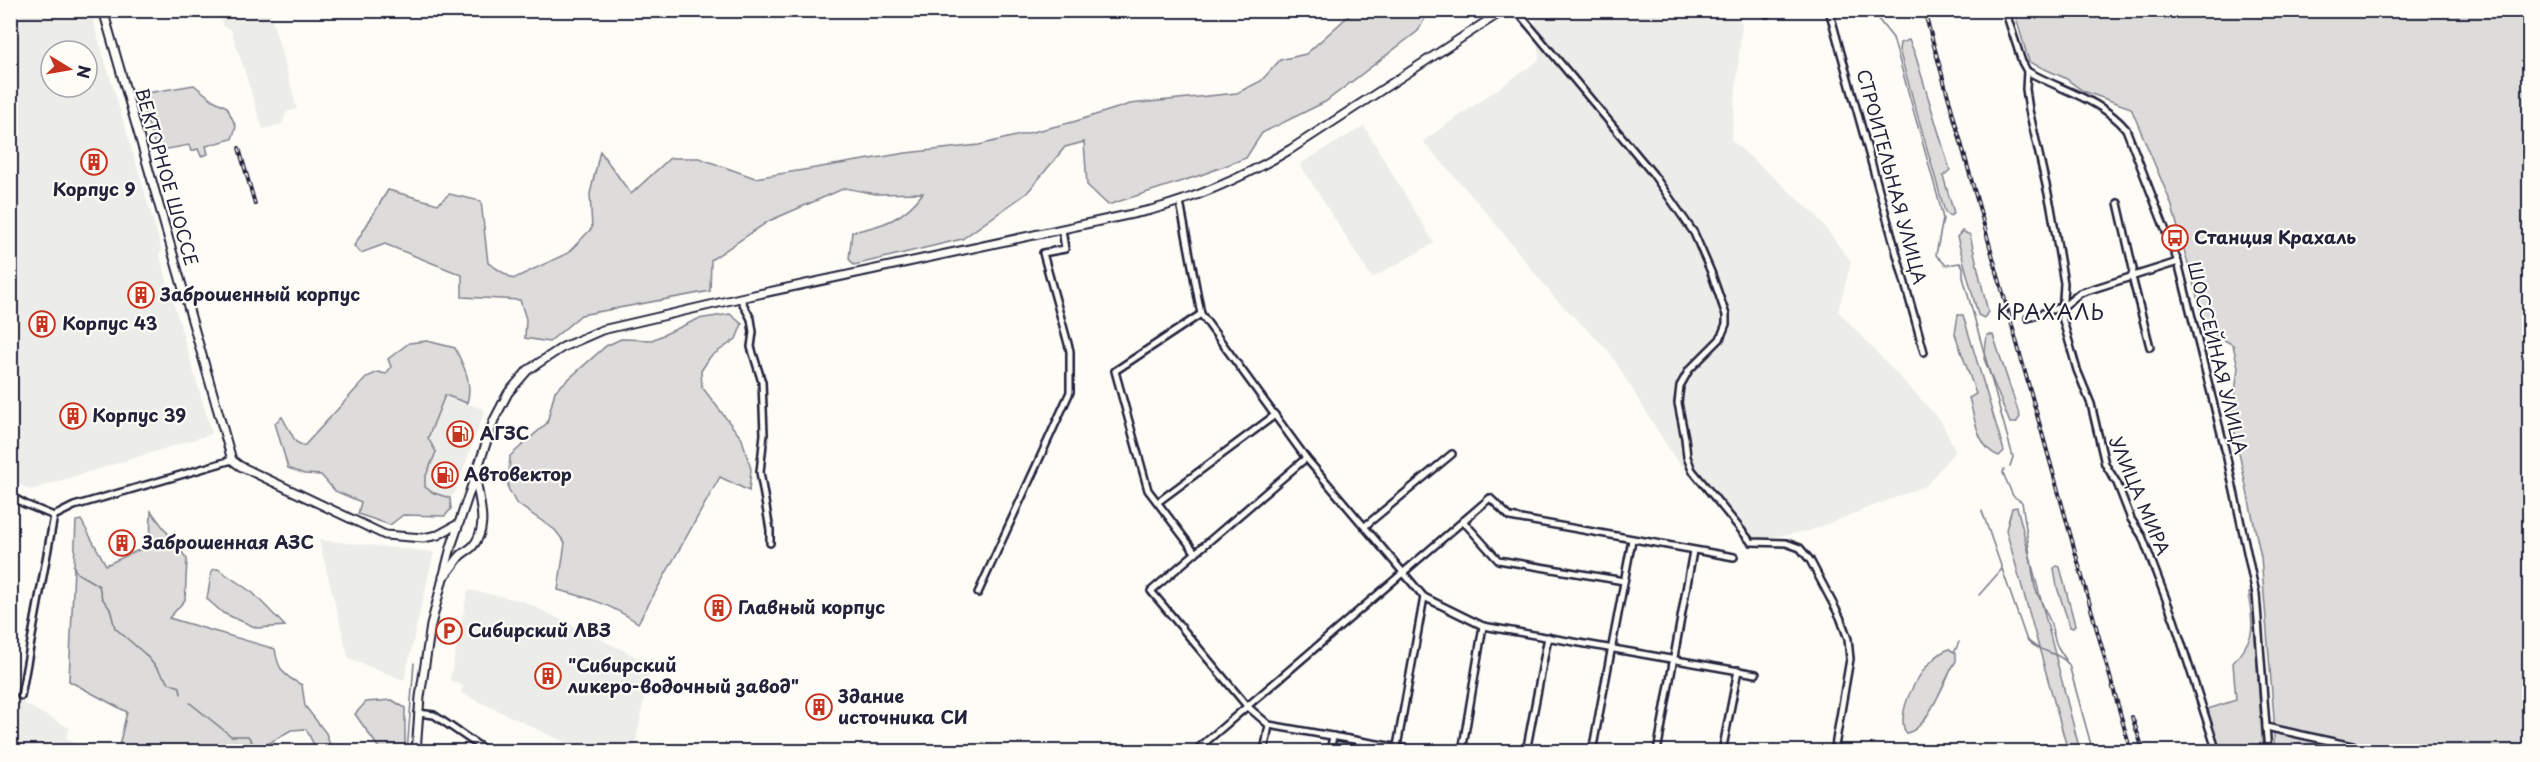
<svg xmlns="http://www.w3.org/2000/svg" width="2540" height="762" font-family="'Playpen Sans',sans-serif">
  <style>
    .built { fill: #ecece9; fill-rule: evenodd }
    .green { fill: #dddcdb; stroke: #807f8b; stroke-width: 1.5 }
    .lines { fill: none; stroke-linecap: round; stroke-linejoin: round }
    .stream { stroke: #787885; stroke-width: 1.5 }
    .minor-casing { stroke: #22223b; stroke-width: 10 }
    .major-casing { stroke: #22223b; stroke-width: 11 }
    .minor { stroke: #fdfcf7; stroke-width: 5 }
    .major { stroke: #fdfcf7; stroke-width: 7 }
    .rail-casing { stroke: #22223b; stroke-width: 4 }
    .rail { stroke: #fdfcf7; stroke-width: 1.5; stroke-dasharray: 4.5; stroke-linecap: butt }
    .labels { text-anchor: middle; stroke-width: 4.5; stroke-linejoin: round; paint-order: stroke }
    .street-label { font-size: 18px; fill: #22223b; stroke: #fdfcf7 }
    .poi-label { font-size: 18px; font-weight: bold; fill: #22223b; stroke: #fdfcf7; text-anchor: start }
    .quarter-label { font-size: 21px; letter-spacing: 1.5px; fill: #22223b; stroke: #fdfcf7 }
  </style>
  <rect width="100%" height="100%" fill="#fdfcf7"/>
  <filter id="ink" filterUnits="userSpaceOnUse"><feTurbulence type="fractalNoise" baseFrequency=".0167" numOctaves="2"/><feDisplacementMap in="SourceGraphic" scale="12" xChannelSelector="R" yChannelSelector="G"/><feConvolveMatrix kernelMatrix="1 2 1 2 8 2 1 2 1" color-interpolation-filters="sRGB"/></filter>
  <g filter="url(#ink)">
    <g class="built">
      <path d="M 10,11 L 90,11 L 157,233 L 162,252 L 159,253 L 212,434 L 30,490 L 10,479 ZM 51,51 L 87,51 L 87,87 L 51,87 Z"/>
      <path d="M 219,11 L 270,11 L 297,109 L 286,112 L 282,124 L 263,129 L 231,29 L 223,27 Z"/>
      <path d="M 1535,11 L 1729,11 L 1742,23 L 1731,140 L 1815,214 L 1851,262 L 1838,311 L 1941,421 L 1955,451 L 1927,485 L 1809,531 L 1749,541 L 1674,457 L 1608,350 L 1555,298 L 1486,212 L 1423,141 L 1539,60 Z"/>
      <path d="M 1364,126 L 1434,243 L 1372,278 L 1300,164 Z"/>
      <path d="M 445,395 L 485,410 L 455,492 L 450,498 L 434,493 L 425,487 L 425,478 L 436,452 L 428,438 Z"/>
      <path d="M 319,540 L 434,552 L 404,680 L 349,659 Z"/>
      <path d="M 468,590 L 523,601 L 651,664 L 634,751 L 590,751 L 566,743 L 461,693 L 463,686 L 450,680 Z"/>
      <path d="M 11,697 L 70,728 L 65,738 L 90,751 L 11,751 Z"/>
    </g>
    <g class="green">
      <path d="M 1354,11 L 1429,11 L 1418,31 L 1325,102 L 1262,133 L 1246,158 L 1201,175 L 1108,205 L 1087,185 L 1084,142 L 1065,147 L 1027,193 L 962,239 L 854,265 L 849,259 L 852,232 C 883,226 904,219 923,193 L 876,194 L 845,188 L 769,221 L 711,260 L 710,291 L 581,315 L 549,342 L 525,338 L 526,319 L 520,300 L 462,297 L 462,275 L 385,244 L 361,253 L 354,246 L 388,190 L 438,204 L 449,194 L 481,201 L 488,263 L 513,279 L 568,253 L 592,228 L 590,194 L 600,151 L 631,194 L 670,158 L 699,158 L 755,178 L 906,153 L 979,145 L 1073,122 L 1130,104 L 1237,93 L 1261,81 L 1280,60 L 1306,54 Z"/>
      <path d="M 2014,11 L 2529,11 L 2529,751 L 2274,751 L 2274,718 L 2261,557 L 2232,420 L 2238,367 L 2233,345 L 2206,329 L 2171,203 L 2131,108 L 2083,91 L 2065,78 L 2029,62 Z"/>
      <path d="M 1909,40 L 1915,54 L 1950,170 L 1943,176 L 1954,213 L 1950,216 L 1945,212 L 1899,50 L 1900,43 Z"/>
      <path d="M 194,85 L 213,100 L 227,107 L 236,127 L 232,139 L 206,146 L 208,154 L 201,156 L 198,149 L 191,151 L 189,145 L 157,151 L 140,100 L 147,93 Z"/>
      <path d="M 1962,231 L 1970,235 L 1988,312 L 1984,318 L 1978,315 L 1957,237 Z"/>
      <path d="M 730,314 L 742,324 L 736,339 L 710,357 L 701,371 L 702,387 L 742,439 L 751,469 L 749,491 L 720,477 L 638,623 C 612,605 587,597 558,590 L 565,543 L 555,530 L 516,503 L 508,488 L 510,456 L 547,423 L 555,391 L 606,346 L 621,339 L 652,340 L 698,319 Z"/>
      <path d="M 1958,315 L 1963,315 L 2004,451 L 1999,456 C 1977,448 1975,418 1969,398 L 1976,394 L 1955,334 Z"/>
      <path d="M 1987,335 L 1993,335 L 2020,417 L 2016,423 L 2010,423 L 1984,359 Z"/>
      <path d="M 427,341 L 455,348 C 464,367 473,382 467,403 L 445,395 L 428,438 L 436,452 L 425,478 L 425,487 L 434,493 L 450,498 L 451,509 L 445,516 L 403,515 L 390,525 L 358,514 L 361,502 L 335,491 L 321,475 L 304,474 L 288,468 L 275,423 L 282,417 L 296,442 L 304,446 L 367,377 L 378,372 L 386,374 L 391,367 L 388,359 L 409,343 Z"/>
      <path d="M 2017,507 L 2080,751 L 2068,751 L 2006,530 L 2012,508 Z"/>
      <path d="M 151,511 L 187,559 L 185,600 L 169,618 L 275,649 C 278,670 284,676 302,685 L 305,706 L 326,733 L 332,751 L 317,751 L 306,729 L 291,730 L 256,751 L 130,751 L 119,746 L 127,712 L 69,681 L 76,521 L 81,520 L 106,565 L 150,545 Z"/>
      <path d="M 2057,566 L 2060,567 L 2075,625 L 2073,628 L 2070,627 L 2057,587 L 2054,568 Z"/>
      <path d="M 218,569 L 253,593 L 285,626 L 257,628 L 223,613 L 207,599 L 212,570 Z"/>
      <path d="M 2252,592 L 2263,751 L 2218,751 L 2208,709 L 2236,700 L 2233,663 C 2258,633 2252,630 2249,593 Z"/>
      <path d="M 1949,649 L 1956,653 L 1956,661 C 1944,679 1928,731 1906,733 C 1893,711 1925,657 1949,649 Z"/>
      <path d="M 392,700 L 405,708 L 405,751 L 381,751 L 355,714 L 366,702 Z"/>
    </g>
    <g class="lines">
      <g class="stream">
        <path d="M 1871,10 L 1893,38 L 1939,201 L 1943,219 L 1936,255 L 1946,265 L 1960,263 L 1963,267 L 1963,277 L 2013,457 L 2010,466"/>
        <path d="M 2004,469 L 2003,473 L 2013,496 L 2022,502 L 2035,588 L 2050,621 L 2056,644 L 2066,660"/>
        <path d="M 1982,511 L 2026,638 C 2036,653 2060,651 2069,665 L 2093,752"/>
        <path d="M 73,566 L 77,573 L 99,586 L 102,598 L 110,609 L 115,628 L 145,654 L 169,683 L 180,687 L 181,694"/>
        <path d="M 1979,595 L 2002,569"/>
        <path d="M 1955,651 L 1959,642"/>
        <path d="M 190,703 L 231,736 L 248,736 L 254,745 L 263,747"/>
        <path d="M 407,752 L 414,663"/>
      </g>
      <g class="minor-casing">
        <g id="minor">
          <path d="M 1516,10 L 1653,174 L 1694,233 L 1711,272 L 1726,315 L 1726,324 L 1720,339 L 1689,370 L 1680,386 L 1678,403 L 1685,438 L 1687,457 L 1692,470 L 1751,542 L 1786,543 L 1800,548 L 1810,560 L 1840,617 L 1848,639 L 1850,659 L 1834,752"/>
          <path d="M 1766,10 L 1767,14"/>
          <path d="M 1829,10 L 1924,352"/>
          <path d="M 2005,10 L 2022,62 L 2027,71 C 2060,90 2101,99 2126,129 L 2178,262 L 2225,449 L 2256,594 L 2268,752"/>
          <path d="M 2027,71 L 2026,89 L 2029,110 L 2051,207 L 2064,283 L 2062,317 L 2077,370 L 2091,404 L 2105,464 L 2117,483 L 2131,519 L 2142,536 L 2174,620 L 2217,752"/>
          <path d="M 1180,202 L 1201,314 L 1306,458 L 1424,597 L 1483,626 L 1756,674"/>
          <path d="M 2118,203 L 2133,269 L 2132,277 L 2150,347"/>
          <path d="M 740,298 L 751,319 L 753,332 L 751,347 L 762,382 L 764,434 L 760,472 L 770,530 L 770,543"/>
          <path d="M 2028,318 L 2064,306 L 2080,293 L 2178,262"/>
          <path d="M 1306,458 L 1151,591 L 1247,706 L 1269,725 L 1423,752"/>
          <path d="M 10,496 L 25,504 L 54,516"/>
          <path d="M 1158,502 L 1275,415"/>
          <path d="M 54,516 L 74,506 L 232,460"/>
          <path d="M 1463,521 L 1498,560 L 1624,581"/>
          <path d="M 1365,526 L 1452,454"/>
          <path d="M 1195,552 L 1148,490 L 1115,371 L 1201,314"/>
          <path d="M 978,593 L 1070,392 L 1070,351 L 1043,253 L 1065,249 L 1062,229"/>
          <path d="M 21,696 L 54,516"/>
          <path d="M 418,713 L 434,715 L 488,752"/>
          <path d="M 2266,727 L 2379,752"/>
          <path d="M 1194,752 L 1490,498 L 1510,517 L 1734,557"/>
          <path d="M 1264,752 L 1269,725"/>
          <path d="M 1330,752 L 1333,736"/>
          <path d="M 1396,752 L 1424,597"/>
          <path d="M 1462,752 L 1483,626"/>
          <path d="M 1526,752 L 1548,637"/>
          <path d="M 1592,752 L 1632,540"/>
          <path d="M 1657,752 L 1693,551"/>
          <path d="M 1722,752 L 1738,670"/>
        </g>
      </g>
      <g class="major-casing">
        <g id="major">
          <path d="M 103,10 L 232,460 L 240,466 L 385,535 L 423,538 L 438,535 L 458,524"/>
          <path d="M 443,577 C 451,571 454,562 461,555 C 464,552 469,550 472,547 C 491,526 477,499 476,475"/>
          <path d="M 416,752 L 420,697 L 431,625 L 451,547 L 494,420 L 508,393 L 528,370 L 563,347 L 602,330 L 740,298 L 1151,210 C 1202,196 1246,176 1291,149 L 1504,10"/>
        </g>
      </g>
      <use href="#minor" class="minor"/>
      <use href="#major" class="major"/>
      <g class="rail-casing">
        <g id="rail">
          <path d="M 1924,10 L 2131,752"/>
          <path d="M 239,148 L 255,204"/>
          <path d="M 2132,717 L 2144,752"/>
        </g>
      </g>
      <use href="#rail" class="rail"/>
    </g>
  </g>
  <defs>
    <g id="building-ring" transform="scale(1.35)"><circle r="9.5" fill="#fdfcf7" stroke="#c8321e" stroke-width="1.5"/><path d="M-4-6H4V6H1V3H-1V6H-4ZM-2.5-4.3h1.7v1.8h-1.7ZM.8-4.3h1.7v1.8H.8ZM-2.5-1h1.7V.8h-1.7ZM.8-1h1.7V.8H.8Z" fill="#c8321e"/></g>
    <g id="bus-ring" transform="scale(1.35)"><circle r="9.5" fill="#fdfcf7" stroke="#c8321e" stroke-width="1.5"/><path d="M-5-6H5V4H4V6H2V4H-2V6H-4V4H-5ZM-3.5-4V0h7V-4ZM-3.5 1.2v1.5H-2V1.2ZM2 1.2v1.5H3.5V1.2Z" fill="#c8321e"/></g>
    <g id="fuel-ring" transform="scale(1.35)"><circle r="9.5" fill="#fdfcf7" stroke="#c8321e" stroke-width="1.5"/><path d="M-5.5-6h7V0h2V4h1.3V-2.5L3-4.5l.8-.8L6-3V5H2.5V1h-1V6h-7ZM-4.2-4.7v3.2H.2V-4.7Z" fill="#c8321e"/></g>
    <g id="parking-ring" transform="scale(1.35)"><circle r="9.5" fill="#fdfcf7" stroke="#c8321e" stroke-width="1.5"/><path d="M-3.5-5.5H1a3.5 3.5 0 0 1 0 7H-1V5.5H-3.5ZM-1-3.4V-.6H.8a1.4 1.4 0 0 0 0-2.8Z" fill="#c8321e"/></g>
  </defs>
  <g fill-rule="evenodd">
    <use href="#building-ring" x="94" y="162"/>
    <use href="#bus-ring" x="2175" y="238"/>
    <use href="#building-ring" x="141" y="295"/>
    <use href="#building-ring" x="42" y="324"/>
    <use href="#building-ring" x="73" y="416"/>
    <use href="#fuel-ring" x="460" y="434"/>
    <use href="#fuel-ring" x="445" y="475"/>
    <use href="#building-ring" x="122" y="543"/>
    <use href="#building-ring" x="718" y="608"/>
    <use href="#parking-ring" x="449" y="631"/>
    <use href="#building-ring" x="548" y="676"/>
    <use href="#building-ring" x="819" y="707"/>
  </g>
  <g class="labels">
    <g class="street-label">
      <text transform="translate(166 177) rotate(74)" y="6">ВЕКТОРНОЕ ШОССЕ</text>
      <text transform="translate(1891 177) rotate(75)" y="6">СТРОИТЕЛЬНАЯ УЛИЦА</text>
      <text transform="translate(2217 358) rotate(76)" y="6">ШОССЕЙНАЯ УЛИЦА</text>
      <text transform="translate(2139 496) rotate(67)" y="6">УЛИЦА МИРА</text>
    </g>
    <g class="poi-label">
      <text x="94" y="196" text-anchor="middle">Корпус 9</text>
      <text x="2194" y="244">Станция Крахаль</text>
      <text x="160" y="301">Заброшенный корпус</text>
      <text x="62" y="330">Корпус 43</text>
      <text x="92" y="422">Корпус 39</text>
      <text x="480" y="440">АГЗС</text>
      <text x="464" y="481">Автовектор</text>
      <text x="142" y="549">Заброшенная АЗС</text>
      <text x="738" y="614">Главный корпус</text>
      <text x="468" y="637">Сибирский ЛВЗ</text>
      <text x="568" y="672">"Сибирский<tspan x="568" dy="21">ликеро-водочный завод"</tspan></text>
      <text x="838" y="703">Здание<tspan x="838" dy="21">источника СИ</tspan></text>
    </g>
    <g class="quarter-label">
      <text x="2051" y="320">КРАХАЛЬ</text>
    </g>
  </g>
  <rect width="2540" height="762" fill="none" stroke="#fdfcf7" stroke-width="36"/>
  <rect x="18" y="18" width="2504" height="726" fill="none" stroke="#22223b" stroke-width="2" filter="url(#ink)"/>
  <g transform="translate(69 69) rotate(101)"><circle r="28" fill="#fdfcf7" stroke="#a5a5ac" stroke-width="1.5"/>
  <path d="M0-4.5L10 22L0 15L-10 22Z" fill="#c8321e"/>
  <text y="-9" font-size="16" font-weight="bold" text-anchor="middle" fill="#22223b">N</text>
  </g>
</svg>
